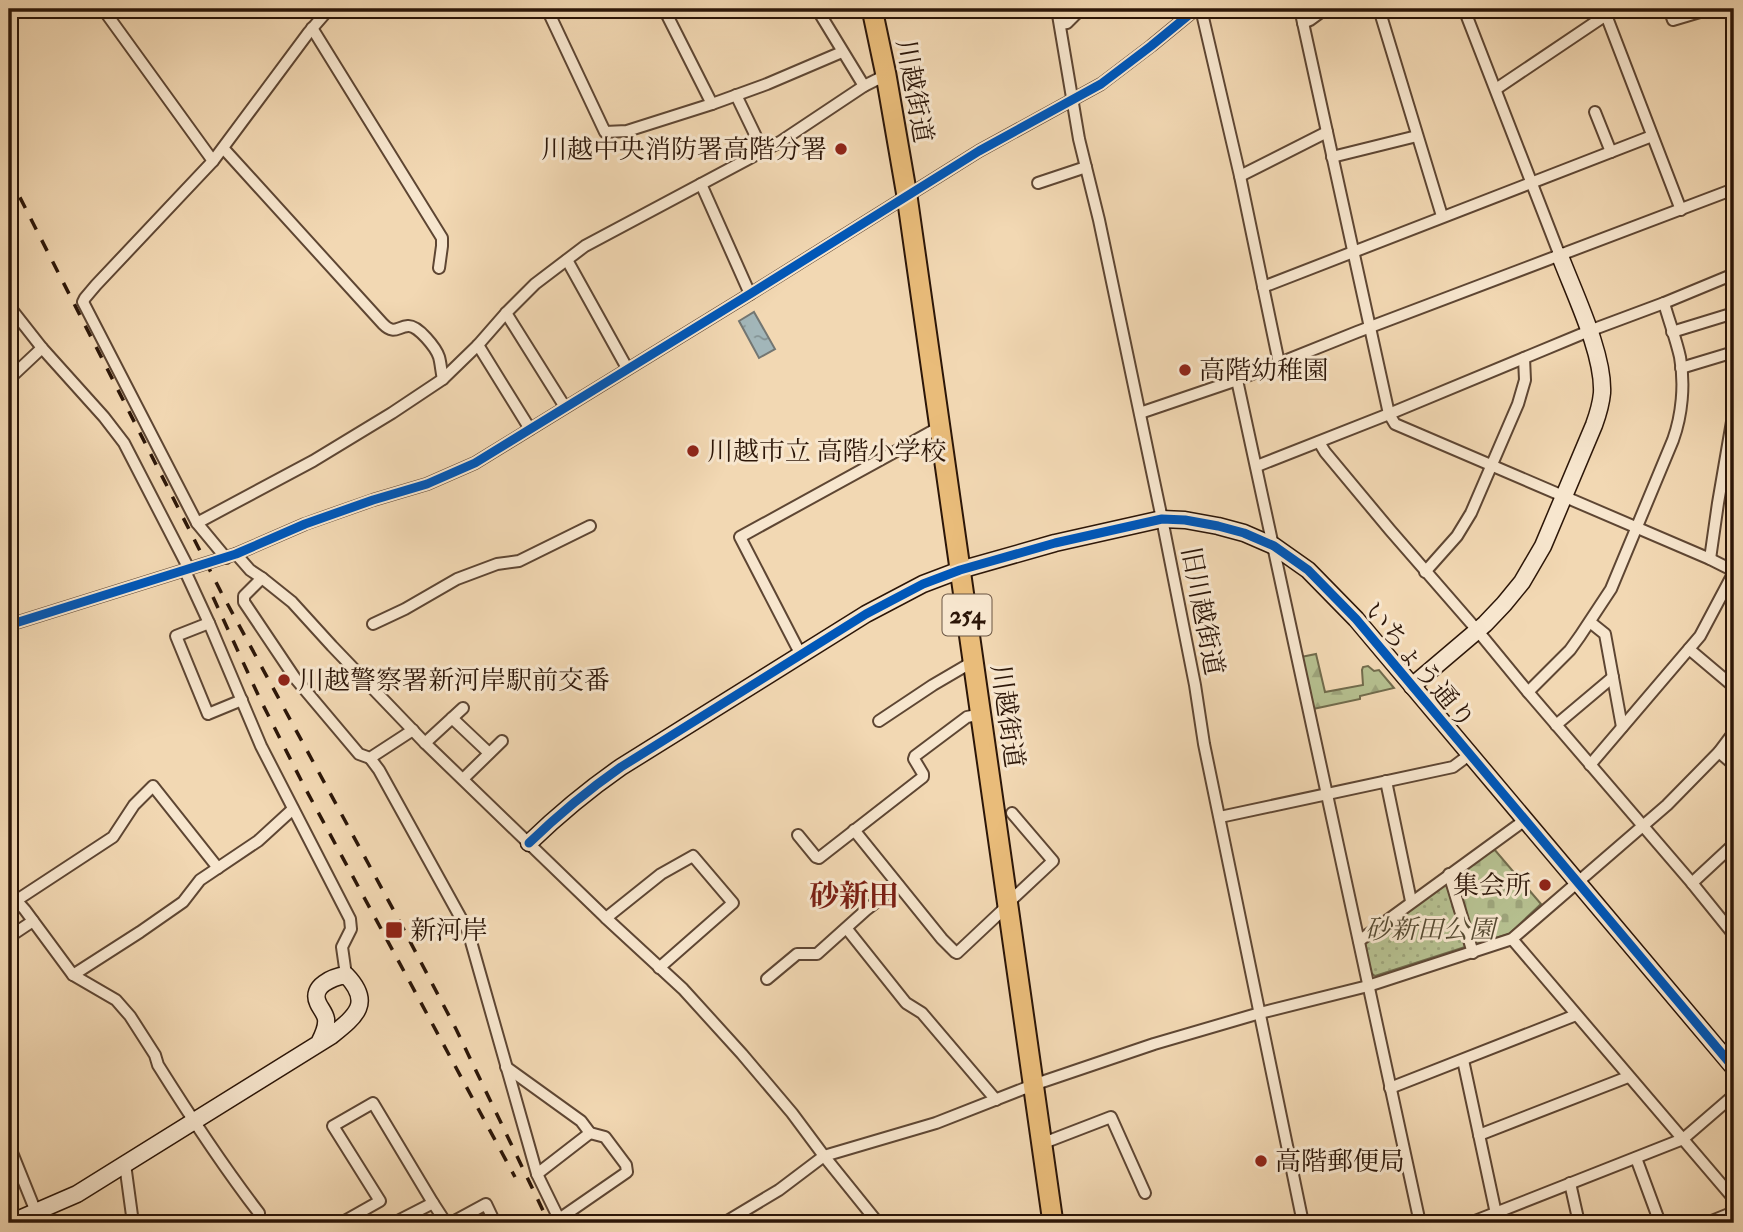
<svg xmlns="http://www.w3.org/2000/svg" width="1743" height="1232" font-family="'IM FELL Double Pica','Noto Serif JP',serif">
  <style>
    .forest { fill: url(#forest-firs); stroke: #716b4c; stroke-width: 2 }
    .cemetery { fill: url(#cemetery-stones); stroke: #716b4c; stroke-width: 2 }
    .park { fill: url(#park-dots); stroke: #716b4c; stroke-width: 2 }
    .water { fill: url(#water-ripples); stroke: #737672; stroke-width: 2 }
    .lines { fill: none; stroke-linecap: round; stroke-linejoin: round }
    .street-casing { stroke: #5e4633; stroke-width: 14 }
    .secondary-casing { stroke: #2c1608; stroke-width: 19 }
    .highway-casing { stroke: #2c1608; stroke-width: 23 }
    .street { stroke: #f7e6ce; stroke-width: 10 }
    .secondary { stroke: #f7e6ce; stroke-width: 16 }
    .highway { stroke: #e9bc7a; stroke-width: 19 }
    .rail { stroke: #2c1608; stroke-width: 3.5; stroke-dasharray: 12 12; stroke-linecap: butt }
    .cycleway-casing { stroke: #f7e6ce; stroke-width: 13 }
    .cycleway { stroke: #0057b8; stroke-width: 9 }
    .poi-dot { fill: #8f2418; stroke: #f7e6ce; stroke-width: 2.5 }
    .labels { text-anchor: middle; stroke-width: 6; stroke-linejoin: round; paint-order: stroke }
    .shield { fill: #f7e6ce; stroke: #695443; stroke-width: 2 }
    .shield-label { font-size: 24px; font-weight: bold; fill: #2c1608 }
    .street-label { font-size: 26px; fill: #2c1608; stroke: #f7e6ce }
    .poi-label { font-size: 26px; fill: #2c1608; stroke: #f7e6ce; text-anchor: start }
    .park-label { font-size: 26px; font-style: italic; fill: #554931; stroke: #f7e6ce }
    .quarter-label { font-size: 30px; font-weight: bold; fill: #7a1f14; stroke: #f7e6ce }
  </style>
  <defs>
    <pattern id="forest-firs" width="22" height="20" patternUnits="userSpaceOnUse" patternTransform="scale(1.75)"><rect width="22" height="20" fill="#b6c090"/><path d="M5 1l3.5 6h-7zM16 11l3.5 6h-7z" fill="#9da47b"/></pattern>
    <pattern id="cemetery-stones" width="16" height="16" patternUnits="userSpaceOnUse" patternTransform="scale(1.75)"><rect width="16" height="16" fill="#b6c090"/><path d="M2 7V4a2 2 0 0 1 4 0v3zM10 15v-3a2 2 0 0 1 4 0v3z" fill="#9da47b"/></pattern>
    <pattern id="park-dots" width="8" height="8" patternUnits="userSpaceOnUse" patternTransform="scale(1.75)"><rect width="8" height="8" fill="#b6c090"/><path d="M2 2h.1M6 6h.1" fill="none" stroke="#9da47b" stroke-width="1.8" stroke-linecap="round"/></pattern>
    <pattern id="water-ripples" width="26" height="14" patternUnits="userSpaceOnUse" patternTransform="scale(1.75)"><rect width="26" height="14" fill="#a2b6b9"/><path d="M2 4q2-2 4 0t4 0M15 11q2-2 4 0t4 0" fill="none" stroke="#849394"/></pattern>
  </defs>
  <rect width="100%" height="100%" fill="#f2d8b3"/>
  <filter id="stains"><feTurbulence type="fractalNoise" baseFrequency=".00286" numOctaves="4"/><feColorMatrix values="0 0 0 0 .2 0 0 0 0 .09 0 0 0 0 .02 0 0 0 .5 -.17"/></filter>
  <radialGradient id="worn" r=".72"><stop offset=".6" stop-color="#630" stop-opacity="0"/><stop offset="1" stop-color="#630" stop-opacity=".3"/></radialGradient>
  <path class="forest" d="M 1316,654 L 1325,692 L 1363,685 L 1362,670 L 1363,667 L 1368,666 L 1374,671 L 1379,670 L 1394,688 L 1360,696 L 1360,699 L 1313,709 L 1301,657 Z"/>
  <path class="cemetery" d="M 1494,849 L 1541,904 L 1509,934 L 1476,944 L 1473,943 L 1454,875 Z"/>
  <path class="park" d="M 1444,884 L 1447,885 L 1465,947 L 1375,976 L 1371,973 L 1364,943 Z"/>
  <path class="water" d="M 754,312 L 775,349 L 759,358 L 739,321 Z"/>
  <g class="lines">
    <g class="street-casing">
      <g id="street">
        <path d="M 103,9 L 213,161"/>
        <path d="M 547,9 L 605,132 L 627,131 L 712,104 L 767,84 L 842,52"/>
        <path d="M 664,9 L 712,104"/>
        <path d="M 817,9 L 864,86"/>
        <path d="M 1057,9 L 1079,139 L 1099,220 L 1162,519 L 1195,685 L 1204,744 L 1303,1223"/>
        <path d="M 1201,9 L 1240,176 L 1279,363"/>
        <path d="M 1300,9 L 1389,414 L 1395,424 L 1710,559 L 1734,571"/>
        <path d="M 1379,9 L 1442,216"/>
        <path d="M 1464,9 L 1560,256"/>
        <path d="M 1669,9 L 1673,20 L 1710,9"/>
        <path d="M 1303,23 L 1310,20 L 1325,9"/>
        <path d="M 1060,24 L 1067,23 L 1081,9"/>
        <path d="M 312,28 L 442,238 L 442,246 L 439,268"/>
        <path d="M 1496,89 L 1606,15 L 1681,210"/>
        <path d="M 736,95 L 763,151"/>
        <path d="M 1595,112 L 1611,152"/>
        <path d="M 224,149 L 383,324 C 394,335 397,327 408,326 C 418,325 436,348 439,357 C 441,364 441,371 443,379"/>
        <path d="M 1332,157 L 1417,136"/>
        <path d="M 1240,176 L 1327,132"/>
        <path d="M 1038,183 L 1086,167"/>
        <path d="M 701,184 L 750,294"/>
        <path d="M 567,260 L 627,368"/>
        <path d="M 1263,287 L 1652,136"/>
        <path d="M 9,306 L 42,348 L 104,417 L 124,443 L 189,569"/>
        <path d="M 506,313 L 565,407"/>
        <path d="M 1672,332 L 1734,313"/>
        <path d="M 478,345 L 530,429"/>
        <path d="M 1681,368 L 1734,352"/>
        <path d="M 9,379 L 42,348"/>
        <path d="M 1237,380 L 1420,1223"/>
        <path d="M 1140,413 L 1237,380 L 1357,332 L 1734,189"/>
        <path d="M 1319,442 L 1325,452 L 1390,530 L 1477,630 L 1528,692 L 1692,883 L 1734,935"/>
        <path d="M 1257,466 L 1389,414 L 1589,331 L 1664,303 L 1734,274"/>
        <path d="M 197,523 L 313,461 L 392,413 L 443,379 L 478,345 L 506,313 L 535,284 L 585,246 L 780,142 L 864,86 L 886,75"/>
        <path d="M 236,554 L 250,570 L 262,578 L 292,602 L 332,646 L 425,743 L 606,918 L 683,989 L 742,1054 L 792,1113 L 824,1156 L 878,1223"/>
        <path d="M 226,558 L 197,523 L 83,302 L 85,298 L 96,285 L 213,161 L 309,32 L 329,9"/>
        <path d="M 1710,559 L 1718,503 L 1734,410"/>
        <path d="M 185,571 L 209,623 L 261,746 L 350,919 L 351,929 L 342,947 L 346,975"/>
        <path d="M 1425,572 L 1457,536 L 1471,513 L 1518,404 L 1525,380 L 1524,358"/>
        <path d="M 262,578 L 244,596 L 244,602 L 295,678 L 359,754 L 370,758 L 413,730"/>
        <path d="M 1590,622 L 1605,634 L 1622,727"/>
        <path d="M 209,623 L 176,636 L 208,714 L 242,700"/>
        <path d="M 373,624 L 405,609 L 457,579 L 497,564 L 519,561 L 590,526"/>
        <path d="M 9,625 L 236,554 L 305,524 L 373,500 L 427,484 L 475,463 L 750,294 L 979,151 L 1101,84 L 1151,46 L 1196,9"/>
        <path d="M 1689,649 L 1734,687"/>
        <path d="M 801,655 L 740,537 L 940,427"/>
        <path d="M 1528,692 L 1570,650 L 1580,636 L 1611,589 L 1673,440 C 1682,415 1685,384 1680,357 C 1676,339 1669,321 1664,303"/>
        <path d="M 452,718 L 489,753"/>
        <path d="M 879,721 L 933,685 L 974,661"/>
        <path d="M 1556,725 L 1613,677"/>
        <path d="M 425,743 L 463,708"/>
        <path d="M 1719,752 L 1734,765"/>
        <path d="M 370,758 L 379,770 L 468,931 L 537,1174 L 561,1223"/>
        <path d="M 1590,765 L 1700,636 L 1734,572"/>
        <path d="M 463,779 L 502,741"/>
        <path d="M 1386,781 L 1411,901"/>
        <path d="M 1220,817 L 1453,767 L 1469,755"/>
        <path d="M 854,830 L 942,939 L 955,952 L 957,953 L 1007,906"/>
        <path d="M 798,835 L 816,857 L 819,858 L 923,777 L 923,774 L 914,759 L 915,756 L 967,717 L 981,714"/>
        <path d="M 1449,874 L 1473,953"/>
        <path d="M 1692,883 L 1734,844"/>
        <path d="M 9,892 L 25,910 L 73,975 L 116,1000 L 130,1016 L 155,1055 L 158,1065 C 190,1116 222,1165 259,1213 L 257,1223"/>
        <path d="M 17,900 L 113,837 L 134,805 L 153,786 L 218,868"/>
        <path d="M 1007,904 L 1053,861 L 1012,813"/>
        <path d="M 606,918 L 661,874 L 693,856 L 733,903 L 659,968"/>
        <path d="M 847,929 L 906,1003 L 922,1013 L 996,1100"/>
        <path d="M 9,937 L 33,921"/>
        <path d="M 1512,939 L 1734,1199"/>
        <path d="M 1359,941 L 1525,820"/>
        <path d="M 73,975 L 140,932 L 183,902 L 200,880 L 258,841 L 293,809"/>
        <path d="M 767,979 L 797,954 L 817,954 L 866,910 L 898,885"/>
        <path d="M 1463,1060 L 1498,1223"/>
        <path d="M 506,1067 L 581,1121 L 590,1133 L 605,1137 L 626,1165 L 627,1172 L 559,1219"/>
        <path d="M 1390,1088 L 1576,1015"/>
        <path d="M 1479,1135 L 1628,1077"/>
        <path d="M 1041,1144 L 1111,1117 L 1145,1193"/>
        <path d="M 9,1145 L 36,1212"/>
        <path d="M 1636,1158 L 1660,1223"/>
        <path d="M 125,1164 L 133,1223"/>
        <path d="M 537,1174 L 590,1133"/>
        <path d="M 1570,1183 L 1579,1223"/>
        <path d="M 433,1203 L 446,1223"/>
        <path d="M 341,1223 L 380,1201 L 333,1126 L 373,1103 L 433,1203 L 394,1223"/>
        <path d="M 451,1223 L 486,1204 L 495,1223"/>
        <path d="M 724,1223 L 779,1190 L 824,1156 L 936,1123 L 1033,1085 L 1154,1044 L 1260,1013 L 1368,986 L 1512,939 L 1667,805 L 1719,752 L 1734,732"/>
        <path d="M 1470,1223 L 1683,1139 L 1734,1095"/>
        <path d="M 1707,1223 L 1734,1212"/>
      </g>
    </g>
    <g class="secondary-casing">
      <g id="secondary">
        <path d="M 1412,686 L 1485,624 L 1504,604 L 1522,582 L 1543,546 L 1594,425 C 1598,414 1601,404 1602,393 C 1604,354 1574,293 1560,256"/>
        <path d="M 529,843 C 558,815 588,790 621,767 L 866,614 L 923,584 L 960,570 L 1055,543 L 1162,519 L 1185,520 L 1218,526 L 1244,533 L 1274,546 L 1308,570 L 1356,619 L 1734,1068"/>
        <path d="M 10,1223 L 77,1194 L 331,1036 C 356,1016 373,1003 346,975 C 333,977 310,986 318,1003 C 320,1008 325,1013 326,1019 C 327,1026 323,1035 320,1041"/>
      </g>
    </g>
    <g class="highway-casing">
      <path id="highway" d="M 872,9 L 886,75 L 907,196 L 1053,1223"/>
    </g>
    <use href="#street" class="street"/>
    <use href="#secondary" class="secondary"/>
    <use href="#highway" class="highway"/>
    <g class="rail">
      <path d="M 9,176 L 221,592 L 394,911 L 456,1029 L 549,1223"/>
      <path d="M 213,597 L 260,699 L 304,786 L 515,1177"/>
    </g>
    <g class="cycleway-casing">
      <g id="cycleway">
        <path d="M 9,625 L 236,554 L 305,524 L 373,500 L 427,484 L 475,463 L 750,294 L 979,151 L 1101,84 L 1151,46 L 1196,9"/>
        <path d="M 529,843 C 558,815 588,790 621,767 L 866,614 L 923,584 L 960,570 L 1055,543 L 1162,519 L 1185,520 L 1218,526 L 1244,533 L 1274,546 L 1308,570 L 1356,619 L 1734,1068"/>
      </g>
    </g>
    <use href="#cycleway" class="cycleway"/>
  </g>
  <g class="poi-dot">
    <circle cx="841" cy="149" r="7"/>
    <circle cx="1185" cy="370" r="7"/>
    <circle cx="693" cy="451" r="7"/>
    <circle cx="284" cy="680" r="7"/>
    <circle cx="1545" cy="885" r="7"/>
    <rect x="385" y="921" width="18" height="18" rx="3.5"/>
    <circle cx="1261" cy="1161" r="7"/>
  </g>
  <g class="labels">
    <rect class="shield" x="942.5" y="594.5" width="49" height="41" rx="5"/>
    <g class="shield-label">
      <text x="967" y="623">254</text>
    </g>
    <g class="street-label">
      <text transform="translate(915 91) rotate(80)" y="9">川越街道</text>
      <text transform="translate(1203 611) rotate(79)" y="9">旧川越街道</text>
      <text transform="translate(1420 665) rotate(50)" y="9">いちょう通り</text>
      <text transform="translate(1008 716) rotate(82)" y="9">川越街道</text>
    </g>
    <g class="poi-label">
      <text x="827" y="158" text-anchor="end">川越中央消防署高階分署</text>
      <text x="1199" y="379">高階幼稚園</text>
      <text x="707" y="460">川越市立 高階小学校</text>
      <text x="298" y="689">川越警察署新河岸駅前交番</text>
      <text x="1531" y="894" text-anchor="end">集会所</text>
      <text x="410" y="939">新河岸</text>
      <text x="1275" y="1170">高階郵便局</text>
    </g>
    <g class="park-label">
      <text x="1430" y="938">砂新田公園</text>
    </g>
    <g class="quarter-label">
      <text x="854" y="906">砂新田</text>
    </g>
  </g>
  <rect width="1743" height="1232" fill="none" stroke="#f2d8b3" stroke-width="35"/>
  <rect x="10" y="10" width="1722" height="1211" fill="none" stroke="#2c1608" stroke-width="3.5"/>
  <rect x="18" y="18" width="1708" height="1197" fill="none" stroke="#2c1608" stroke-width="2"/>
  <rect width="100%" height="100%" filter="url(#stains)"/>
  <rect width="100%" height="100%" fill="url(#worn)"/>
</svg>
